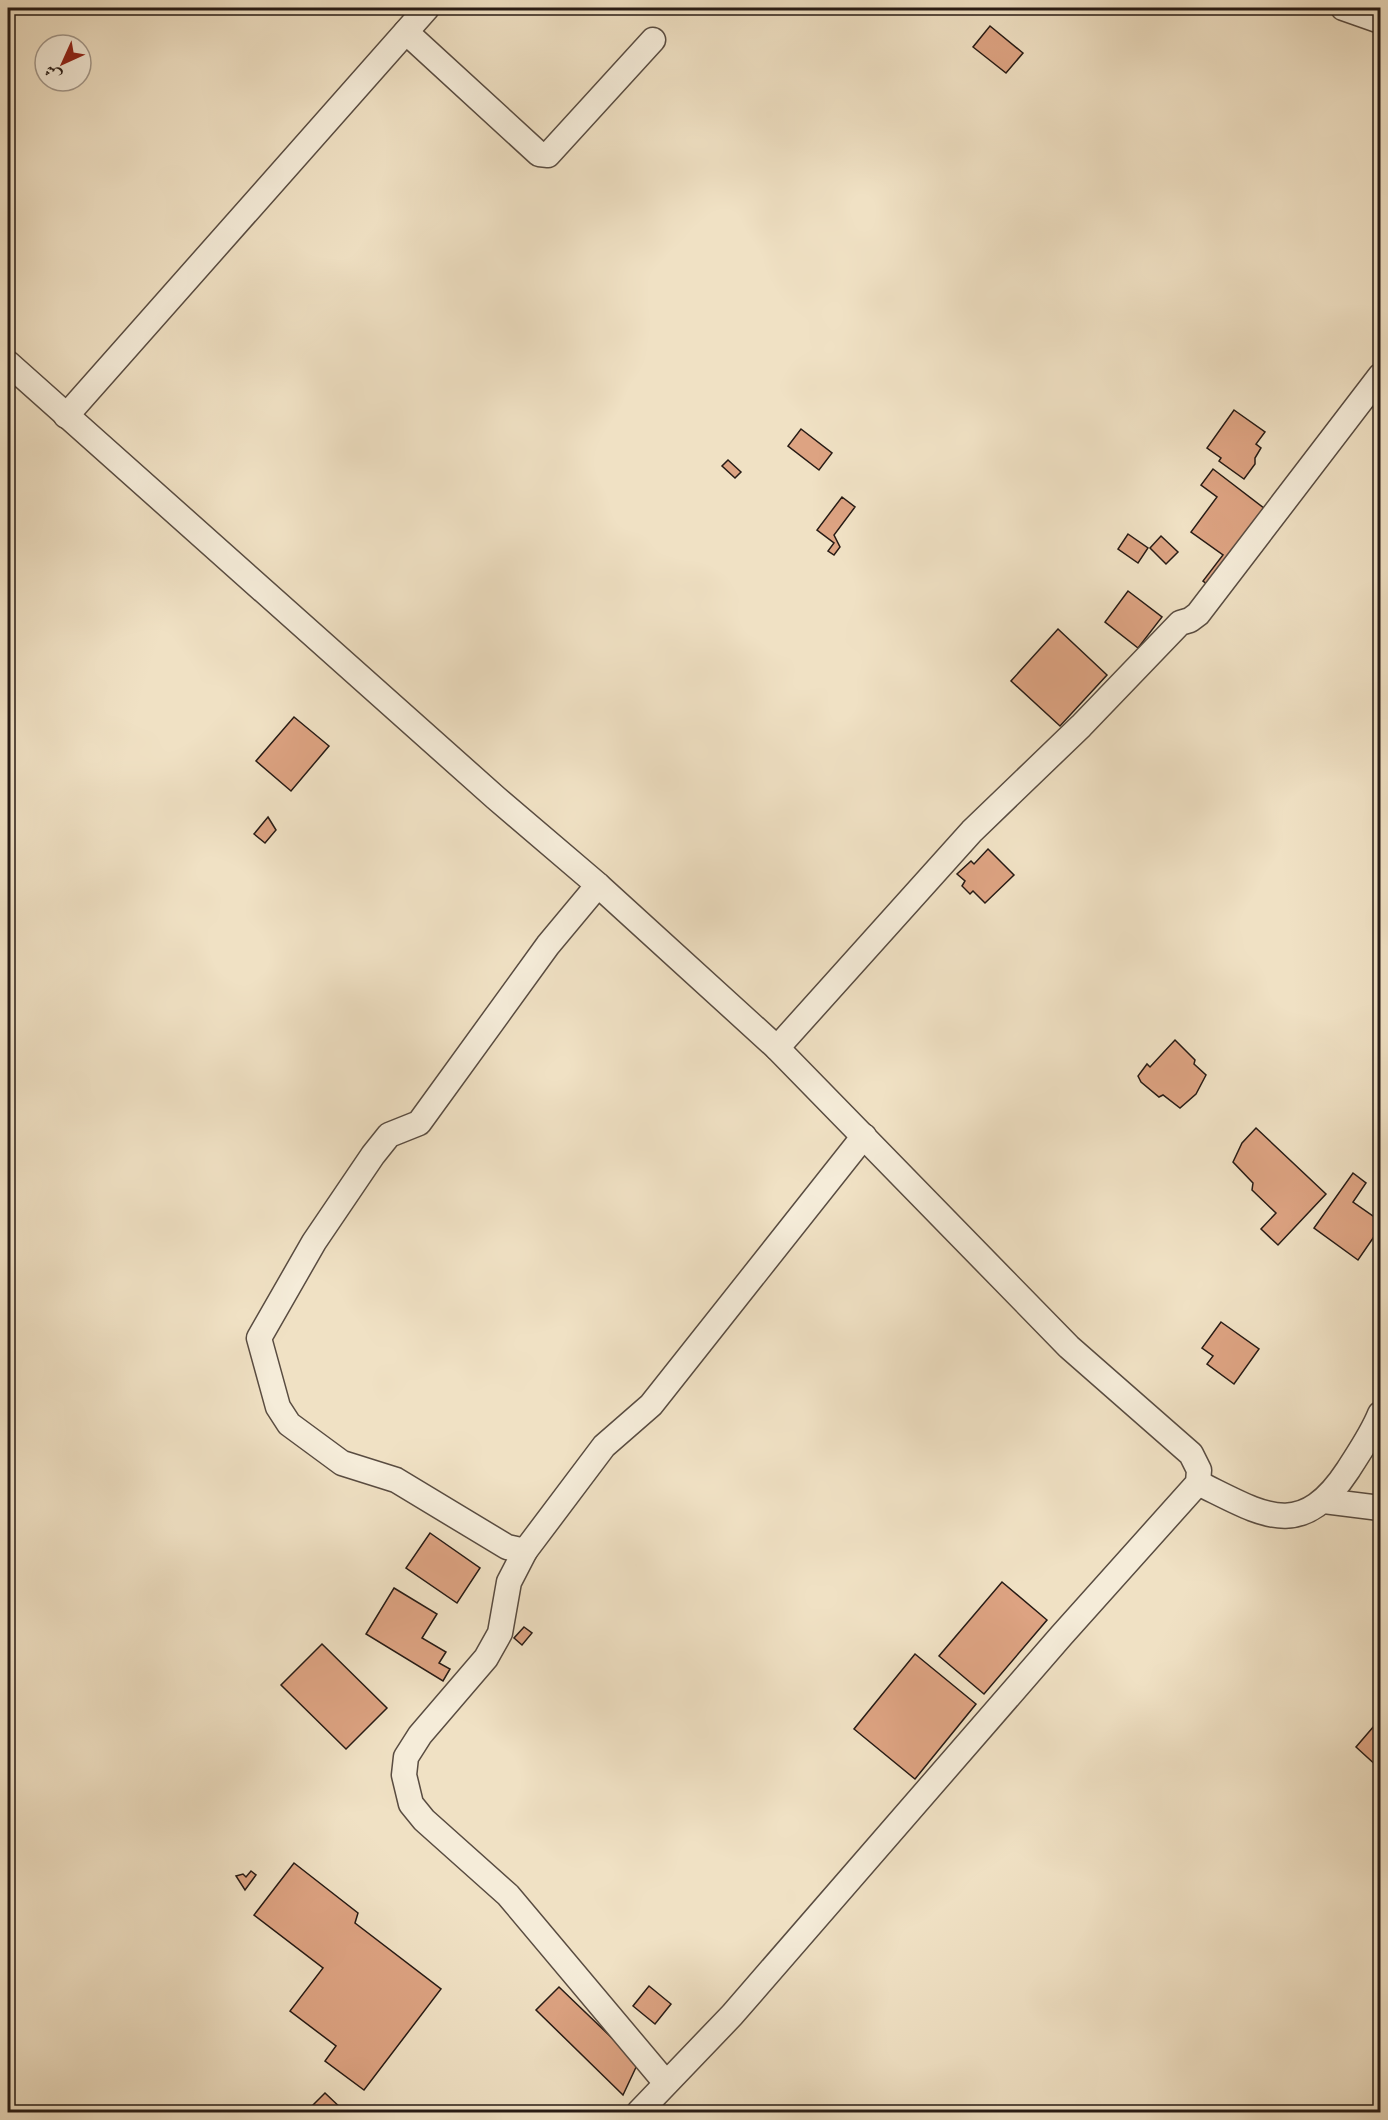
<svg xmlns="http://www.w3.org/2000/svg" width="1388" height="2120" font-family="'IM FELL English',Amiri,serif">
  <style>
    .building { fill: #dda382; stroke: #271b15; stroke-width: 1.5 }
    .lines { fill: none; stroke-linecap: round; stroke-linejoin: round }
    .minor-casing { stroke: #594c41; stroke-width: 27 }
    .minor { stroke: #f5ecd9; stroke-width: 24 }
  </style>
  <rect width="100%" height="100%" fill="#f0e1c4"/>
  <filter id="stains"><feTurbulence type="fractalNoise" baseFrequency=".00333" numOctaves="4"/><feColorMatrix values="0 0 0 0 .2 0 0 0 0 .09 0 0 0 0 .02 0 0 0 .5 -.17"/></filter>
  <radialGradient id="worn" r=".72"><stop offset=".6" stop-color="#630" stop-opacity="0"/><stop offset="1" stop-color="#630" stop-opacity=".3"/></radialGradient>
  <g class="building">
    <path d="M 990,26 L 1023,53 L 1006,73 L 973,47 Z"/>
    <path d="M 1234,410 L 1265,432 L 1256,444 L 1261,448 L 1255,458 L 1255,464 L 1244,479 L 1219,461 L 1221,458 L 1207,448 Z"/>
    <path d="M 801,429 L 832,453 L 819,470 L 788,446 Z"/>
    <path d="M 728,460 L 741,472 L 735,478 L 722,466 Z"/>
    <path d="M 1213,469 L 1273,515 L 1216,591 L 1203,581 L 1223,555 L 1191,532 L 1217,497 L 1201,485 Z"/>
    <path d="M 842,497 L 855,507 L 834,535 L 840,547 L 834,555 L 828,551 L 834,543 L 817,530 Z"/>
    <path d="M 1128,534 L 1148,548 L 1138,563 L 1118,549 Z"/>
    <path d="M 1161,536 L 1178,552 L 1166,564 L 1150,548 Z"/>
    <path d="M 1128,591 L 1162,617 L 1138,648 L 1105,622 Z"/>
    <path d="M 1058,629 L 1107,675 L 1060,726 L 1011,681 Z"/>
    <path d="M 294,717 L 329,746 L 291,791 L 256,761 Z"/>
    <path d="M 268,817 L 276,830 L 265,843 L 254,834 Z"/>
    <path d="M 988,849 L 1014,875 L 985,903 L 973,891 L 970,894 L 962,886 L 965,881 L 957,874 L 971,861 L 974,864 Z"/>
    <path d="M 1175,1040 L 1195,1060 L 1194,1064 L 1206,1075 L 1196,1094 L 1180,1108 L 1163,1095 L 1159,1097 L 1141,1082 L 1138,1076 L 1147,1064 L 1150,1067 Z"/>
    <path d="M 1256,1128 L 1326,1194 L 1278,1245 L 1261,1229 L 1276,1213 L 1252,1190 L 1253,1183 L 1233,1162 L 1242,1143 Z"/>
    <path d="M 1353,1173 L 1366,1183 L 1353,1202 L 1380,1221 L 1380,1228 L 1358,1260 L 1314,1228 Z"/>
    <path d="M 1221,1322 L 1259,1349 L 1234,1384 L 1207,1364 L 1213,1356 L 1202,1348 Z"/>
    <path d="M 430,1533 L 480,1568 L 457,1603 L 406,1568 Z"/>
    <path d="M 1002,1582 L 1047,1620 L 984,1694 L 939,1656 Z"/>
    <path d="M 394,1588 L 437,1614 L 422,1638 L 446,1652 L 439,1663 L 450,1669 L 443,1681 L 366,1634 Z"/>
    <path d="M 524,1627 L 532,1633 L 522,1645 L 514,1638 Z"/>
    <path d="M 322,1644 L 387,1708 L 346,1749 L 281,1685 Z"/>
    <path d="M 915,1654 L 976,1704 L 915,1779 L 854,1729 Z"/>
    <path d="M 1380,1719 L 1380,1767 L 1379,1768 L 1356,1747 Z"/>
    <path d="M 294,1863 L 358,1913 L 355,1923 L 441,1989 L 364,2090 L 325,2061 L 336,2046 L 290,2011 L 323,1968 L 254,1915 Z"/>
    <path d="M 251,1871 L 256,1875 L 245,1890 L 236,1876 L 243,1874 L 246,1877 Z"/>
    <path d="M 649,1986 L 671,2004 L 655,2024 L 633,2006 Z"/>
    <path d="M 559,1987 L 638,2063 L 623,2095 L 536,2010 Z"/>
    <path d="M 325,2093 L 345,2112 L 306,2112 Z"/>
  </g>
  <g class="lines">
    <g class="minor-casing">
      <g id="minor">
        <path d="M 1343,8 L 1380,21"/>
        <path d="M 406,32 L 539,154 L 548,155 L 653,40"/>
        <path d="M 8,363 L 496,798 L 598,885 L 777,1048 L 1069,1347 L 1191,1454 L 1199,1470 L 1198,1483 L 1061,1636 L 732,2015 L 639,2112"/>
        <path d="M 66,416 L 427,8"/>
        <path d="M 777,1048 L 972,831 L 1081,726 L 1180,623 L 1190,620 L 1198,614 L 1380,376"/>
        <path d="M 1198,1483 C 1262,1514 1300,1543 1348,1470 C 1360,1451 1372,1434 1380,1414"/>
        <path d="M 1324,1501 L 1380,1508"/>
        <path d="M 525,1551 L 507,1547 L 396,1480 L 342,1463 L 289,1424 L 278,1407 L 259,1338 L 314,1242 L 373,1155 L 389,1135 L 419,1123 L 548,945 L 598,885"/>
        <path d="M 666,2083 L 508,1895 L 424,1820 L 411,1804 L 404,1775 L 406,1757 L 420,1735 L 486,1658 L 500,1633 L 509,1582 L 525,1551 L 604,1446 L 651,1405 L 864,1136"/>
      </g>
    </g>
    <use href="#minor" class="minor"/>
  </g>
  <rect width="1388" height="2120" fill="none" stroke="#f0e1c4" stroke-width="30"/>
  <rect x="9" y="9" width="1370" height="2102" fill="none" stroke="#271b15" stroke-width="3"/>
  <rect x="15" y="15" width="1358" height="2090" fill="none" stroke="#271b15" stroke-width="1.5"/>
  <g transform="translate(63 63) rotate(225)"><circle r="28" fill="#f5ecd9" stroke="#a3988b" stroke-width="1.5"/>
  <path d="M0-4.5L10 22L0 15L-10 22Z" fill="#8f2418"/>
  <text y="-9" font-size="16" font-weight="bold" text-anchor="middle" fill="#271b15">ش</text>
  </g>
  <rect width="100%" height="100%" filter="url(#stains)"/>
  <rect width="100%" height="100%" fill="url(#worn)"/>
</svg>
